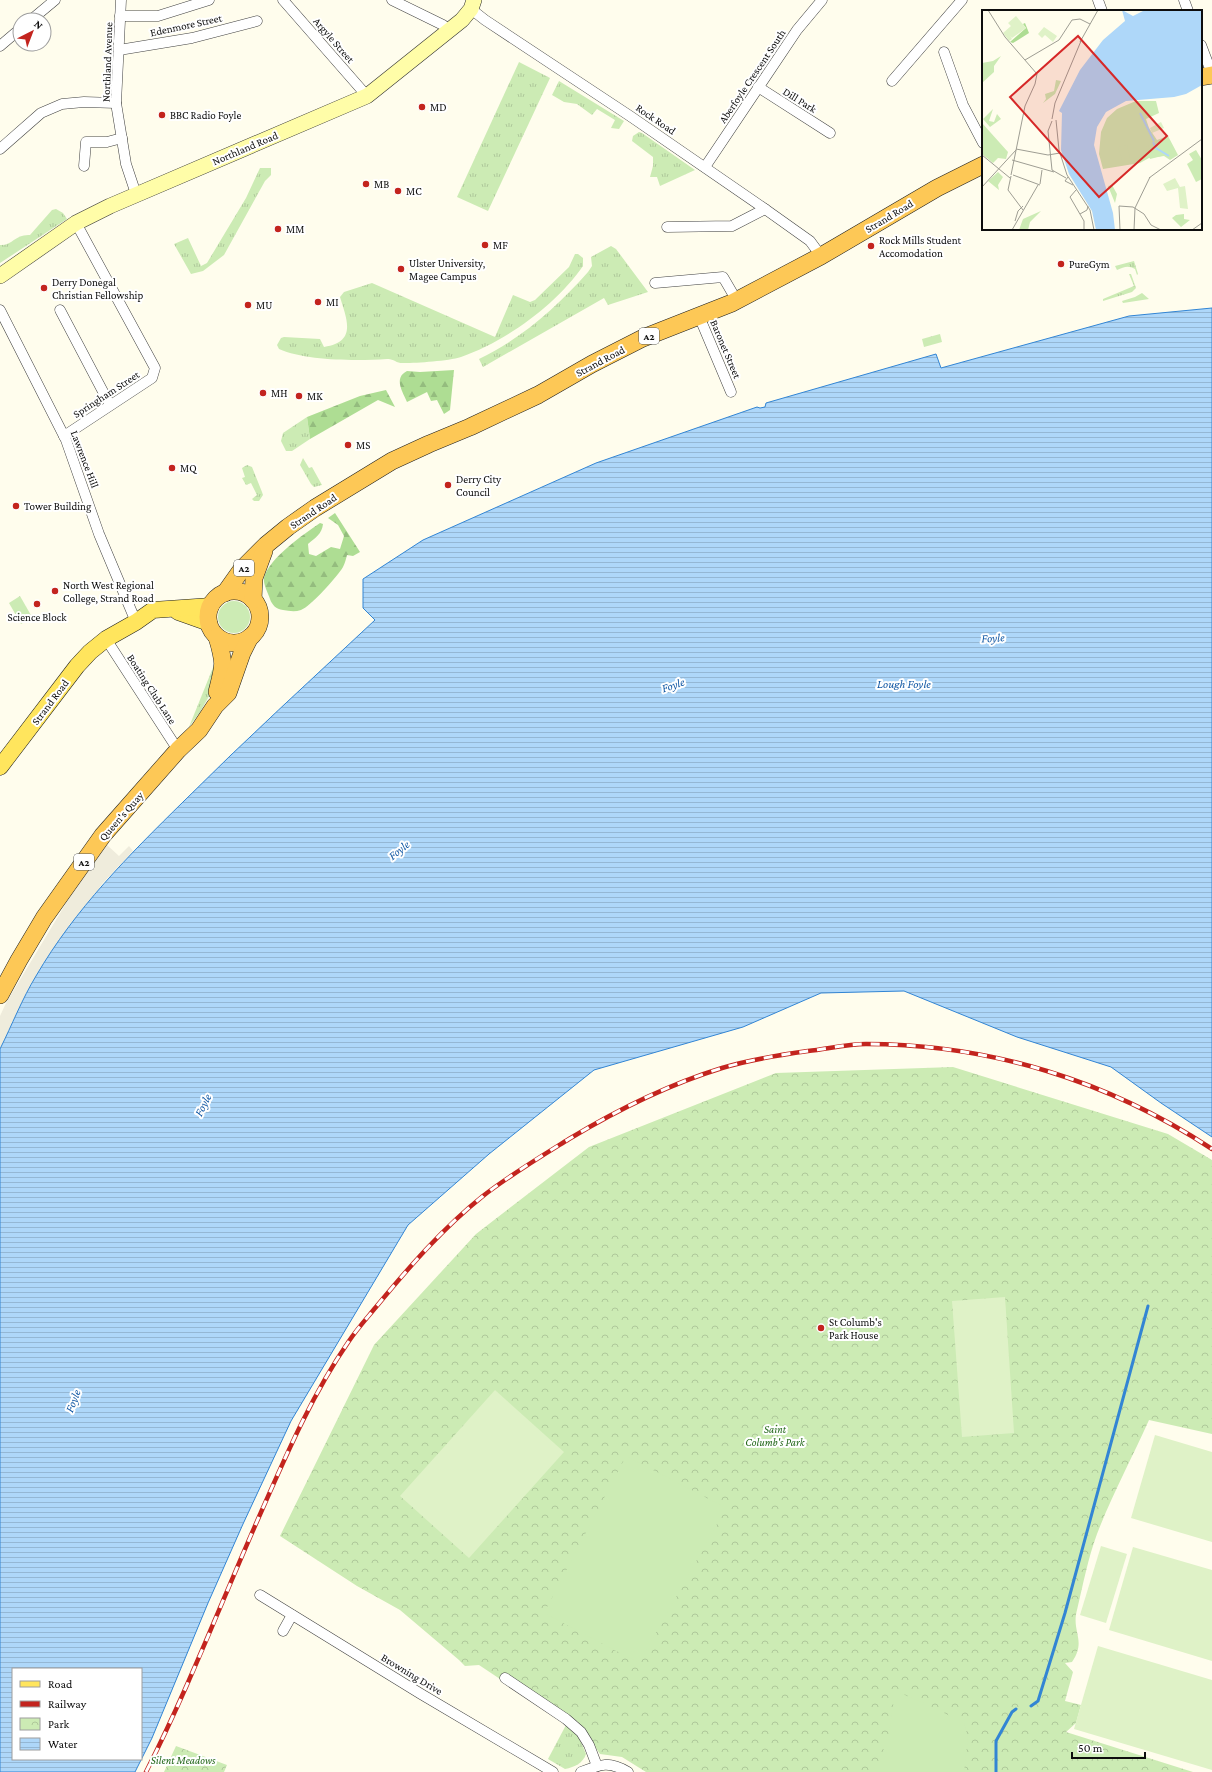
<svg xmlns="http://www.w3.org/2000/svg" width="1212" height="1772" font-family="'Crimson Pro',serif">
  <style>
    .grass { fill: url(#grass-tufts) }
    .forest { fill: url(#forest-firs) }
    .park { fill: url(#park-crowns) }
    .garden { fill: #ccebb4 }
    .pitch { fill: #dff2c7 }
    .plaza { fill: #efecdc }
    .water { fill: url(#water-rules); stroke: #3285d4; fill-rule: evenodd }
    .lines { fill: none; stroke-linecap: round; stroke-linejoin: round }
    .stream { stroke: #3285d4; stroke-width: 3 }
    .minor-casing { stroke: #404040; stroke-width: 11 }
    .secondary-casing { stroke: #2f2f2f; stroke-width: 16 }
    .primary-casing { stroke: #1e1e1e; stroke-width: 17 }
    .trunk-casing { stroke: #1e1e1e; stroke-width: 18 }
    .minor { stroke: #fff; stroke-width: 10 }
    .secondary { stroke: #fffda8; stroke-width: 15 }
    .primary { stroke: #ffe55d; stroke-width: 16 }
    .trunk { stroke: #fdc856; stroke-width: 17 }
    .rail-casing { stroke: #c3241e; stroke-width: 4.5 }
    .rail { stroke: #fff; stroke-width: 3; stroke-dasharray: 9; stroke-linecap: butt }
    .poi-dot { fill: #c3241e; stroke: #fff; stroke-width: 1.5 }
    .labels { text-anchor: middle; stroke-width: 4; stroke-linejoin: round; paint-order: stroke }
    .shield { fill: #fff; stroke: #565656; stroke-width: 1 }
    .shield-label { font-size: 10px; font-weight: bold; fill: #0d0d0d }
    .street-label { font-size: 11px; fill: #0d0d0d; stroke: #fff }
    .poi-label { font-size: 11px; fill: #0d0d0d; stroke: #fff; text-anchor: start }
    .park-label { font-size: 11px; font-style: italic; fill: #23681a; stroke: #fff }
    .water-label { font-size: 12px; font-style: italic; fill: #1057a4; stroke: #fff }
    .inset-river { fill: none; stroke: #aed7f9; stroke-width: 2 }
    .inset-road { fill: none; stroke: #9e9d93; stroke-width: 1 }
    .view { fill: #d62828; fill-opacity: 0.15; stroke: #d62828; stroke-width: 2 }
    .inset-edge { fill: none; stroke: #0d0d0d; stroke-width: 2 }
  </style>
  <defs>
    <pattern id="grass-tufts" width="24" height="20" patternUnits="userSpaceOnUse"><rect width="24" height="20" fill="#ccebb4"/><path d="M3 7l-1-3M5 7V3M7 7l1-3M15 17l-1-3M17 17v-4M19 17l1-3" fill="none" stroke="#aec89a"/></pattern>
    <pattern id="forest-firs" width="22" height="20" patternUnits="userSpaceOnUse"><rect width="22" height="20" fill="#aedd93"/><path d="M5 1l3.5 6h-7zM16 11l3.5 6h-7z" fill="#94bc7e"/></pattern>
    <pattern id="park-crowns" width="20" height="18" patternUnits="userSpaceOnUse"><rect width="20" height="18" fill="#ccebb4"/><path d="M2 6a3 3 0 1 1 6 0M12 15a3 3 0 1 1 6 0" fill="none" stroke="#aec89a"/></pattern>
    <pattern id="water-rules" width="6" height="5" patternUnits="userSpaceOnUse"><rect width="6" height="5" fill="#aed7f9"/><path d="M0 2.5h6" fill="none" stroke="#94b7d4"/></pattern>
  </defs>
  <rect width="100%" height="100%" fill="#fffded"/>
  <g class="grass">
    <path d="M 519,62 L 550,78 L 488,211 L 457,197 Z"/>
    <path d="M 559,81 L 624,121 L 619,129 L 611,128 L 615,120 L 597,109 L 592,115 L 577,104 L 564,102 L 552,95 Z"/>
    <path d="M 639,132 L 642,133 L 695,170 L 660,186 L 657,177 L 650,177 L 653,166 L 653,157 L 632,141 L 633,136 Z"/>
    <path d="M 260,168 L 271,168 L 271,175 L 265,181 L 224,255 L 203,271 L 191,274 L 174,244 L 188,238 L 201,266 L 207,263 L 246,198 Z"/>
    <path d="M 56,209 L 63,213 L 67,219 L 0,263 L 0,245 C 12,246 15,234 30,235 L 52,210 Z"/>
    <path d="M 611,246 L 616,249 L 648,292 L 608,305 L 604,298 L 483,367 L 479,359 C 521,339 557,307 588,272 L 592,266 L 591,257 Z"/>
    <path d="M 575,254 L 578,254 L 583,258 L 583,266 C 556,305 505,342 461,357 C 448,361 418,363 404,363 C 397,364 393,358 387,359 C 357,361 306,361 279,349 L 277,345 L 281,338 L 284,337 L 320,339 L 324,347 C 357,342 347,320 340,297 L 344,292 L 372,283 L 495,337 L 513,295 L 530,302 L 535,300 L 569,267 Z"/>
    <path d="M 1134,261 L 1138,274 L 1137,275 L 1135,269 C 1128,265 1124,267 1117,270 L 1115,266 Z"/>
    <path d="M 1129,274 L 1131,274 L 1136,288 L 1132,292 L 1103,301 L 1103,299 L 1134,286 Z"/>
    <path d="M 940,334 L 942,342 L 924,347 L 922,339 Z"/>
    <path d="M 307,417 L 310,439 L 292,451 L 286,451 L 281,441 L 283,433 Z"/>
    <path d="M 303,458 L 309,468 L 312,467 L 322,485 L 314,487 L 311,484 L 300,465 Z"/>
    <path d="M 247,465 L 252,467 L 262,492 L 263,495 L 259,501 L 254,501 L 252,499 L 257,495 L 251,483 L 246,485 L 242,478 L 245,477 L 242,468 Z"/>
    <path d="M 20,596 L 32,617 L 21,624 L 9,603 Z"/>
    <path d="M 214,665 L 212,691 L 200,712 L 189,727 Z"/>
    <path d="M 566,1725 L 577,1733 L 586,1754 C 583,1763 575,1767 565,1769 L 548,1759 Z"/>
  </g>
  <g class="forest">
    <path d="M 454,370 L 450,410 L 444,414 L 437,400 L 431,401 L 427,392 L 407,402 C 403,392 393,378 407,371 L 420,372 Z"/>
    <path d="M 386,390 L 395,407 L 378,400 L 310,439 L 307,417 L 360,396 Z"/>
    <path d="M 335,513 L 360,552 L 353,556 L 347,555 C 346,559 345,563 343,567 C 338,576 310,607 301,610 C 295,612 289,611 283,610 C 276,609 272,605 270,599 C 268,593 263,584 264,578 C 269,558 304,534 320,523 L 323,524 C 322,534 315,538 308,544 L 309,554 L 316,556 L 331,547 L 340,549 L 344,536 L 338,525 L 328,518 Z"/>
  </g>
  <g class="park">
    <path d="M 953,1067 L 1168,1134 L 1212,1160 L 1212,1434 L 1149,1420 C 1132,1458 1112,1495 1097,1534 C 1088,1558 1083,1585 1077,1610 C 1071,1632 1087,1640 1072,1662 L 1065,1663 L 1073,1672 L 1065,1701 L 1081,1705 L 1076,1723 L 1066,1732 L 1193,1772 L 646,1772 L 622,1757 L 600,1754 L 578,1722 L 565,1715 L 508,1674 L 503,1681 L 479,1665 L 465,1666 L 459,1660 L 400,1610 L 357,1586 L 280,1536 L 374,1345 L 476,1234 L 589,1147 L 776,1073 Z"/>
    <path d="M 176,1746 L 227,1765 L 224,1772 L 164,1772 Z"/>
  </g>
  <g class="garden">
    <path d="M 1142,293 L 1149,299 L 1123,303 L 1122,301 L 1135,297 Z"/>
    <circle cx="234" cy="617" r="16"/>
    <path d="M 626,1456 L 726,1508 L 639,1663 L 544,1613 Z"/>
    <path d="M 900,1693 L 924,1703 L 964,1723 L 968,1737 L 964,1772 L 876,1772 L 889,1733 L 894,1699 Z"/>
  </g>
  <g class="pitch">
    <path d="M 1005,1297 L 1014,1433 L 962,1437 L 952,1301 Z"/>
    <path d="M 495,1390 L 564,1452 L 469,1558 L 400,1496 Z"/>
    <path d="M 1155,1435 L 1212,1452 L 1212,1542 L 1131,1518 Z"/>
    <path d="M 1101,1546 L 1127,1554 L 1106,1623 L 1080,1615 Z"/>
    <path d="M 1133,1547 L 1212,1570 L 1212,1661 L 1109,1630 Z"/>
    <path d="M 1098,1646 L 1212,1680 L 1212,1770 L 1074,1729 Z"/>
  </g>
  <path class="plaza" d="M 107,845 L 119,856 L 129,846 L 133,851 L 102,884 L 7,1035 L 0,1049 L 0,1016 L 6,1003 L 74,890 Z"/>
  <path class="water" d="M 1212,308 L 1212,1137 L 1161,1103 L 1111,1067 L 1017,1037 L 904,991 L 821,993 L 743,1027 L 594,1070 L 489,1154 L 408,1225 L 291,1421 L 243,1524 L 208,1603 L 152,1738 L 135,1772 L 0,1772 L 0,1049 C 12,1025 22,999 36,976 C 75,909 129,855 184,801 C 246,739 311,680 375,620 L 363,608 L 363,579 L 423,540 L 596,463 L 757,407 L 760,408 L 765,407 L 766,403 L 936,354 L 941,368 L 1129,316 ZM 13,1669 L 141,1669 L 141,1759 L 13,1759 Z"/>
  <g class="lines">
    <g class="stream">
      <path d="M 1031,1706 L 1038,1701 L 1065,1613 L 1148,1306"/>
      <path d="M 996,1772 L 996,1741 L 1012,1712 L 1016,1709"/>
    </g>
    <g class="minor-casing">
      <g id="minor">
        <path d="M 121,0 L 116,103 L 126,164 L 136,194"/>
        <path d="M 283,0 L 367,96"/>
        <path d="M 392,0 L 443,25 L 450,31"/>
        <path d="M 1098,0 L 1102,11"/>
        <path d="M 1184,0 L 1188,11"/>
        <path d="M 471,9 L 485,20 L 630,116 L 765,209 L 810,241 L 821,256"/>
        <path d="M 120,16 L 158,16 L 209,0"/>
        <path d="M 31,20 L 55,0"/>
        <path d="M 1201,45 L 1212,74"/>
        <path d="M 0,46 L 20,29"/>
        <path d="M 119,50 L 192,38 L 257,21"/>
        <path d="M 944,52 L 963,105 L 983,143"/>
        <path d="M 892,81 L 962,0"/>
        <path d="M 758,87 L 830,133"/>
        <path d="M 0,149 L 41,113 L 62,104 L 84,102 L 116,103"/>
        <path d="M 84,166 L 86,142 L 107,142 L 122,138"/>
        <path d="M 705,167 L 797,30 L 822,0"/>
        <path d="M 667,227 L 732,226 L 765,209"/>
        <path d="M 655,283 L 723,277 L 737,301"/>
        <path d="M 0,310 L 66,440 L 99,534 L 136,622"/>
        <path d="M 60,310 L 110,405"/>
        <path d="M 699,316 L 731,392"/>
        <path d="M 64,436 L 152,378 L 155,368 L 76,223"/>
        <path d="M 106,639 L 178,750"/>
        <path d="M 260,1595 L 421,1694 L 553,1772"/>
        <path d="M 283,1631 L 292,1615"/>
        <path d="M 505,1678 L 566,1719 L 581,1732 L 589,1745 L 597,1766"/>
        <path d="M 581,1772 C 601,1764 609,1761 628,1772"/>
      </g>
    </g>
    <g class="secondary-casing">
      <path id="secondary" d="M 0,276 L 76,223 L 110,206 L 367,96 L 462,20 L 471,9 L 474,0"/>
    </g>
    <g class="primary-casing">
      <g id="primary">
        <path d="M 178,612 L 209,623"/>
        <path d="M 0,767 L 77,666 L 90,652 L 106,639 L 136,622 L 153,610 L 211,606"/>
      </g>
    </g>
    <g class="trunk-casing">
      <g id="trunk">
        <path d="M 1201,77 L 1212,75"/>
        <circle cx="234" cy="617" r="26"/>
        <path d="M 225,593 L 242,569 L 266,545 L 288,527 L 315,508 L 392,461 L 429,444 L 470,427 L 538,395 L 592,364 L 643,338 L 732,303 L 821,256 L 937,188 L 983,165"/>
        <path d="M 253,600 L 254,578 L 264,551"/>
        <path d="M 217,637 C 225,664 224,665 217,692"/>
        <path d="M 0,995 L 19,960 L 44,918 L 103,835 L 178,750 L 199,730 L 215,706 L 228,693 L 242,653 L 250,637"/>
      </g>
    </g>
    <use href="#minor" class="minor"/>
    <use href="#secondary" class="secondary"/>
    <use href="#primary" class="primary"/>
    <use href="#trunk" class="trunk"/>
    <g class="rail-casing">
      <path id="rail" d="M 146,1772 C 189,1687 223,1598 262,1510 C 287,1453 313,1393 349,1341 C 357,1329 367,1318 376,1307 C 409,1267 443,1228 483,1196 C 510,1175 540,1157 569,1139 C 617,1110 667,1085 722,1068 C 749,1060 779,1055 808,1051 C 827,1049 847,1044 866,1044 C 990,1044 1109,1081 1212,1149"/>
    </g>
    <use href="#rail" class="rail"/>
  </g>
  <g class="poi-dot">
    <circle cx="422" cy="107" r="4"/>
    <circle cx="162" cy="115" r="4"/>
    <circle cx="366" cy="184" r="4"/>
    <circle cx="398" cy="191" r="4"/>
    <circle cx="278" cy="229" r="4"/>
    <circle cx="485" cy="245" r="4"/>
    <circle cx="871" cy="246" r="4"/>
    <circle cx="1061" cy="264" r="4"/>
    <circle cx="401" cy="269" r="4"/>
    <circle cx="44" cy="288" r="4"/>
    <circle cx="318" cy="302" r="4"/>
    <circle cx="248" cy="305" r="4"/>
    <circle cx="263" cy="393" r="4"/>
    <circle cx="299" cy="396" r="4"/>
    <circle cx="348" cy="445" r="4"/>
    <circle cx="172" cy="468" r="4"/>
    <circle cx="448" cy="485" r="4"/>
    <circle cx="16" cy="506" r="4"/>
    <circle cx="55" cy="591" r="4"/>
    <circle cx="37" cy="604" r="4"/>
    <circle cx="821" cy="1328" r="4"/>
  </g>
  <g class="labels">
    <g class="shield">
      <rect x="639" y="328" width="20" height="16" rx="3"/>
      <rect x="234" y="560" width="20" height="16" rx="3"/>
      <rect x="74" y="854" width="20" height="16" rx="3"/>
    </g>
    <g class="shield-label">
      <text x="649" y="340">A2</text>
      <text x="244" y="572">A2</text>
      <text x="84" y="866">A2</text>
    </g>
    <g class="street-label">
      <text transform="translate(186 25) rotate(-12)" y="4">Edenmore Street</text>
      <text transform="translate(334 40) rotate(49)" y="4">Argyle Street</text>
      <text transform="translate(107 62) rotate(-88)" y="4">Northland Avenue</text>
      <text transform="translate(752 76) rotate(-56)" y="4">Aberfoyle Crescent South</text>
      <text transform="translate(800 100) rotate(32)" y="4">Dill Park</text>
      <text transform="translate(656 119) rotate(34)" y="4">Rock Road</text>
      <text transform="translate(245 148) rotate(-23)" y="4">Northland Road</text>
      <text transform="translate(889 216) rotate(-31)" y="4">Strand Road</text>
      <text transform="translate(726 349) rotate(67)" y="4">Baronet Street</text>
      <text transform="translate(600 361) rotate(-28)" y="4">Strand Road</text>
      <text transform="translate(106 394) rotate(-33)" y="4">Springham Street</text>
      <text transform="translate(85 459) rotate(69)" y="4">Lawrence Hill</text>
      <text transform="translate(313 511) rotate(-34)" y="4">Strand Road</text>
      <text transform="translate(152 689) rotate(57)" y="4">Boating Club Lane</text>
      <text transform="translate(50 702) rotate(-53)" y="4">Strand Road</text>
      <text transform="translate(121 816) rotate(-49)" y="4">Queen's Quay</text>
      <text transform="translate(412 1674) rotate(31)" y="4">Browning Drive</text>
    </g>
    <g class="poi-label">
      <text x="430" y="111">MD</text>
      <text x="170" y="119">BBC Radio Foyle</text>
      <text x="374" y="188">MB</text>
      <text x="406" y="195">MC</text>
      <text x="286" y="233">MM</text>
      <text x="879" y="244">Rock Mills Student<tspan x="879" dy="13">Accomodation</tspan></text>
      <text x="493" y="249">MF</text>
      <text x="409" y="267">Ulster University,<tspan x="409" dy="13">Magee Campus</tspan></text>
      <text x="1069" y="268">PureGym</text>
      <text x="52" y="286">Derry Donegal<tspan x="52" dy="13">Christian Fellowship</tspan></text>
      <text x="326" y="306">MI</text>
      <text x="256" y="309">MU</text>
      <text x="271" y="397">MH</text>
      <text x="307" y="400">MK</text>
      <text x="356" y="449">MS</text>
      <text x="180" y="472">MQ</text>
      <text x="456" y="483">Derry City<tspan x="456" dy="13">Council</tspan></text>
      <text x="24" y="510">Tower Building</text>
      <text x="63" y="589">North West Regional<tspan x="63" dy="13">College, Strand Road</tspan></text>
      <text x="37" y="621" text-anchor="middle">Science Block</text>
      <text x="829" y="1326">St Columb's<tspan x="829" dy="13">Park House</tspan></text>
    </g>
    <g class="park-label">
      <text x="775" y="1433">Saint<tspan x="775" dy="13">Columb's Park</tspan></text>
      <text x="183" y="1764">Silent Meadows</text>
    </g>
    <g class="water-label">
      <text transform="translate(993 638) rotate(-3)" y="4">Foyle</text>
      <text x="904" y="688">Lough Foyle</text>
      <text transform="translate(673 685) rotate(-18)" y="4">Foyle</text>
      <text transform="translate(399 850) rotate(-39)" y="4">Foyle</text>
      <text transform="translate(203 1105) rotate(-63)" y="4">Foyle</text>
      <text transform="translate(73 1401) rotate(-69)" y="4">Foyle</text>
    </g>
  </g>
  <g transform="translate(982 10)">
    <rect width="220" height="220" fill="#fffded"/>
    <path d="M 74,70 L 79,71 L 73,84 L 61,93 L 64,89 L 63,84 L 72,81 ZM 11,99 L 7,111 L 12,112 L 15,104 L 19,109 L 8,117 L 1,109 ZM 16,162 L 21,167 L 16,175 L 17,180 L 6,171 ZM 202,204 L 202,209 L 208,210 L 199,217 L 190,208 L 194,205 Z" fill="#ccebb4"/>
    <path d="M 43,13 L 47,23 L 31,33 L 28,32 L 44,18 L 41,14 Z" fill="#aedd93"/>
    <path d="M 19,46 L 12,56 L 12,62 L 0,73 L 0,53 L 11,51 ZM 154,91 L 174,91 L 177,103 L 164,109 L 167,118 L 175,130 L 186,126 L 196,145 L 188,150 L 182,146 L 167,148 L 158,153 L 121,159 L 117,144 L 119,122 L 125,108 L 135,99 ZM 0,113 L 26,142 L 24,149 L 16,148 L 11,153 L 0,144 ZM 214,140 L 220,150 L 220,169 L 214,172 L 205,154 L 211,150 L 207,144 ZM 130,175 L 135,184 L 133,193 L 126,176 ZM 59,201 L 48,212 L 46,220 L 37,220 L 41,209 Z" fill="#ccebb4"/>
    <path d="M 145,135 L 148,148 L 140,150 L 136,137 ZM 169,135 L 173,140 L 180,146 L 168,149 L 164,137 Z" fill="#ccebb4"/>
    <path d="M 34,6 L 44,18 L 30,28 L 28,26 L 30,29 L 27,31 L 21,23 L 29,16 L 26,13 ZM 62,17 L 75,26 L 71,32 L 63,25 L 60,28 L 56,24 ZM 179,112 L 182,118 L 170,123 L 168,118 ZM 193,168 L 198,177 L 203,176 L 206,199 L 198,198 L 196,178 L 185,181 L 181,174 Z" fill="#dff2c7"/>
    <path d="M 140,0 L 151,6 L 163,0 L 220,0 L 220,75 L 204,84 L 192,87 L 144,91 L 124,102 L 115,117 L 112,135 L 131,203 L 133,220 L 114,220 L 110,201 L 87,164 L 79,140 L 80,103 L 77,101 L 98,60 L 121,30 L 143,11 Z" fill="#aed7f9"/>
    <path class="inset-river" d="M 158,103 L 172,131M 171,132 L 174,138 L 187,146"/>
    <path class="inset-road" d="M 6,0 L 23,27 L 55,64 L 53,74 L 43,96 L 29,165M 98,32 L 116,0M 43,50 L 77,30 L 90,10 L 98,9 L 108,14M 70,109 L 73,93 L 99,31M 74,110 L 77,140 L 85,165 L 108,200 L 112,220M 70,111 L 66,121 L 70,160 L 84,168M 34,139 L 66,145 L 78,143M 0,145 L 28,168M 30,150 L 72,162M 31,165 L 58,175M 29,166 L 26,180 L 41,200M 86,167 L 83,171 L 91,175M 167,168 L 220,129M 58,174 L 60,160M 0,177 L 34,140M 94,180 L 88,187 L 102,211 L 102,220M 137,196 L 151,197 L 162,204 L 169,215 L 179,220M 137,196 L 138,220M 153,198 L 168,167M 98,204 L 105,200 L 106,196M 33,211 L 36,201 L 41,196M 30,220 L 56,175M 152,220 L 153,198M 210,220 L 220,213"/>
    <path class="view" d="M 96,26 L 185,126 L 117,187 L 28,87 Z"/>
    <rect width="220" height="220" class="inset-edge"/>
  </g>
  <rect x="12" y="1668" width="130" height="92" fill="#ffffff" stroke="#9e9e9e"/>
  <rect x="20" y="1681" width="20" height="6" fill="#ffe55d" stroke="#9e9e9e"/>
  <text x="48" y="1688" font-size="12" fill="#0d0d0d">Road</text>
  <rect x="20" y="1701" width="20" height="6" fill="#c3241e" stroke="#9e9e9e"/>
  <text x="48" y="1708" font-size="12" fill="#0d0d0d">Railway</text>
  <rect x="20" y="1718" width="20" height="12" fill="url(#park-crowns)" stroke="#9e9e9e"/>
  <text x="48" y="1728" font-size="12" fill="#0d0d0d">Park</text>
  <rect x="20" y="1738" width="20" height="12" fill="url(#water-rules)" stroke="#9e9e9e"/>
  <text x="48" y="1748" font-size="12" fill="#0d0d0d">Water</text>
  <g transform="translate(32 32) rotate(42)"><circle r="19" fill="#ffffff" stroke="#9e9e9e"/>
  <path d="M0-3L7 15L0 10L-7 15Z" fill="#c3241e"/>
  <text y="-6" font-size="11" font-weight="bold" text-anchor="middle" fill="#0d0d0d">N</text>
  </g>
  <path d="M1072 1752v6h73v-6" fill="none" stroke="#0d0d0d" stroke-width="2"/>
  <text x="1078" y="1752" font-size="12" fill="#0d0d0d" stroke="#ffffff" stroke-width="3" paint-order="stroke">50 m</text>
</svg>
